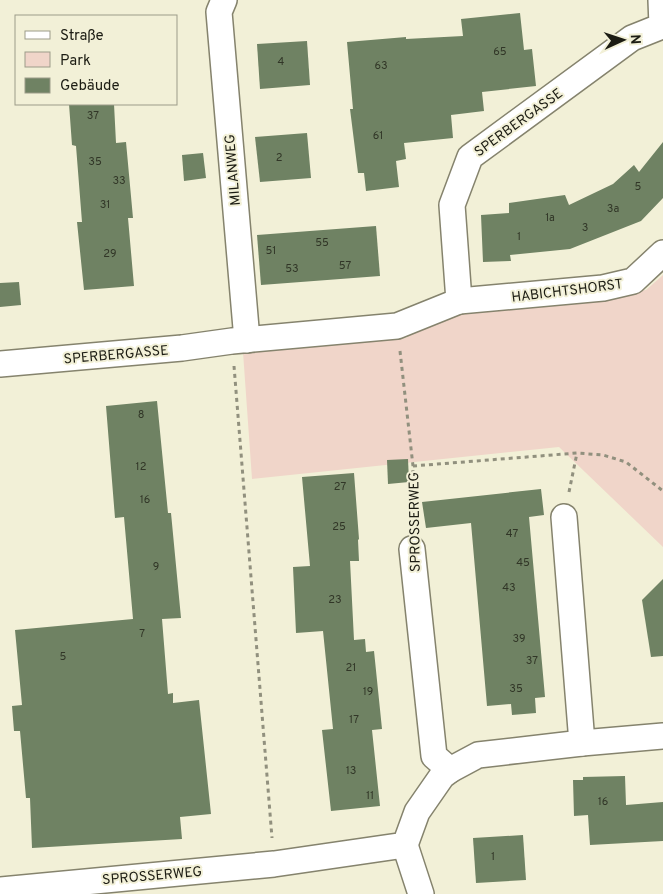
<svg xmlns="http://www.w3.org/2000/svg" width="663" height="894" font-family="Overpass,sans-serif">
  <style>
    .green { fill: #f0d5c9 }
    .building { fill: #6f8263 }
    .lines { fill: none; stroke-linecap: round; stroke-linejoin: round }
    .minor-casing { stroke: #85836d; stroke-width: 28 }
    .path { stroke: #91907e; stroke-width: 3; stroke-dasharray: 4 4; stroke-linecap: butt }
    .minor { stroke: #fff; stroke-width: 25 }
    .labels { text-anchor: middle; stroke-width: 4; stroke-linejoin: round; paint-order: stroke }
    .number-label { font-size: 11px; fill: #313627 }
    .street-label { font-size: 14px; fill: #1c1c13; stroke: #f2f0d7 }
  </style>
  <rect width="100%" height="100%" fill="#f2f0d7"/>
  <path class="green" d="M 663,275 L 663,547 L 559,447 L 252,479 L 243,352 L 406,338 L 428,319 L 466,311 L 646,290 Z"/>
  <g class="building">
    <path d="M 520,13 L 524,50 L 532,49 L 536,86 L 482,92 L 484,111 L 451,115 L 453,138 L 404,143 L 406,159 L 396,161 L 399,187 L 366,191 L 364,173 L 358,173 L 350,109 L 353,109 L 347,42 L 406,37 L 406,39 L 463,36 L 461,19 Z"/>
    <path d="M 307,41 L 310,85 L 260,89 L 257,44 Z"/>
    <path d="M 69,104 L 114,104 L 116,143 L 126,142 L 133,218 L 128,218 L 134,286 L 84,290 L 77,222 L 82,222 L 76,146 L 72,145 Z"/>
    <path d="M 307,133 L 311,178 L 260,182 L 255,137 Z"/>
    <path d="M 663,142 L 663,198 L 641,221 L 570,249 L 510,255 L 511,261 L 483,262 L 481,215 L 509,213 L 509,203 L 565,195 L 569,205 L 613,184 L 634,165 L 639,172 Z"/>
    <path d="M 203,153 L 206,178 L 184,181 L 182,155 Z"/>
    <path d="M 376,226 L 380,276 L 261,285 L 257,235 Z"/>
    <path d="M 19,282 L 21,305 L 0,307 L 0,283 Z"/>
    <path d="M 157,401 L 168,513 L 171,513 L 181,618 L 162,619 L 168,694 L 173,693 L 173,703 L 199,700 L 211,814 L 180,817 L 182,839 L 32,848 L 30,798 L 26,798 L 20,731 L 14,731 L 12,706 L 22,705 L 15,630 L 133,619 L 124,517 L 115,518 L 106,406 Z"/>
    <path d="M 408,459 L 409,482 L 388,484 L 387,460 Z"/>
    <path d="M 354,473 L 359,539 L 358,540 L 359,561 L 350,561 L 354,640 L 365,639 L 366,652 L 374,651 L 382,729 L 372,730 L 380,806 L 331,811 L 322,730 L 333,729 L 323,631 L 296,633 L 293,567 L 310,566 L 302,477 Z"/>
    <path d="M 541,489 L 544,515 L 529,517 L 545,697 L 535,698 L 536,713 L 512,715 L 511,704 L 487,706 L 471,523 L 426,528 L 422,502 Z"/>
    <path d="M 663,579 L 663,656 L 651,657 L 642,600 Z"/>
    <path d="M 625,776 L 626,805 L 663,802 L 663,841 L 590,845 L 588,815 L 574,816 L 573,780 L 583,780 L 583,777 Z"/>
    <path d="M 523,835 L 526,880 L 476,883 L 473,838 Z"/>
  </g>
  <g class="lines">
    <g class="minor-casing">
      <g id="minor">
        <path d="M 224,0 L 219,12 L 247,340"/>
        <path d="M 459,301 L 603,288 L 633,281 L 663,253"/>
        <path d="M 0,364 L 182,348 L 232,341 L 397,326 L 459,301 L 452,205 L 470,157 L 632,38 L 662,26 L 661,0"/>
        <path d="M 564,517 L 582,743"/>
        <path d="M 412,549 L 434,756 L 450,770"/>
        <path d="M 405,845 L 421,894"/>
        <path d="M 0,890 L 274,864 L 405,845 L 417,812 L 442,776 L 450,770 L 478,755 L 582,743 L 663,736"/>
      </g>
    </g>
    <g class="path">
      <path d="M 400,351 L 413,466 L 412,524"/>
      <path d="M 234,366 L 272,838"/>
      <path d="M 413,466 L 577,453 L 603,455 L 626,462 L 663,491"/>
      <path d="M 569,492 L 577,453"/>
    </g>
    <use href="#minor" class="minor"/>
  </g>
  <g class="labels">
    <g class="number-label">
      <text x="500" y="55">65</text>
      <text x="281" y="65">4</text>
      <text x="381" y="69">63</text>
      <text x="93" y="119">37</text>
      <text x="378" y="139">61</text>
      <text x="279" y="161">2</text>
      <text x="95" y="165">35</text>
      <text x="119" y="184">33</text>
      <text x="638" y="190">5</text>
      <text x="105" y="208">31</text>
      <text x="613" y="212">3a</text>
      <text x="550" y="221">1a</text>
      <text x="585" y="231">3</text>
      <text x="519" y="240">1</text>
      <text x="322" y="246">55</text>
      <text x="271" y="254">51</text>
      <text x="110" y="257">29</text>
      <text x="345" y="269">57</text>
      <text x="292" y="272">53</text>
      <text x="141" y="418">8</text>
      <text x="141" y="470">12</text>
      <text x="340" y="490">27</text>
      <text x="145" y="503">16</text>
      <text x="339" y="530">25</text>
      <text x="512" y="537">47</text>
      <text x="523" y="566">45</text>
      <text x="156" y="570">9</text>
      <text x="509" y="591">43</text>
      <text x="335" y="603">23</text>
      <text x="142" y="637">7</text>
      <text x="519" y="642">39</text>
      <text x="63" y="660">5</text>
      <text x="532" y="664">37</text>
      <text x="351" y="671">21</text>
      <text x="516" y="692">35</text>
      <text x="368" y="695">19</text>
      <text x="354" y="723">17</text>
      <text x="351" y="774">13</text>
      <text x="370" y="799">11</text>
      <text x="603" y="805">16</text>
      <text x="493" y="860">1</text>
    </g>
    <g class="street-label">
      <text transform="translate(518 122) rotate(-36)" y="5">SPERBERGASSE</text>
      <text transform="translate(232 170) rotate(-95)" y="5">MILANWEG</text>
      <text transform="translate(567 290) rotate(-7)" y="5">HABICHTSHORST</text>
      <text transform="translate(116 354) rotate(-5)" y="5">SPERBERGASSE</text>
      <text transform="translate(414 522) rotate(-91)" y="5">SPROSSERWEG</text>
      <text transform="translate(152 875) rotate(-5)" y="5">SPROSSERWEG</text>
    </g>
  </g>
  <rect x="15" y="15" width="162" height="90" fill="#f2f0d7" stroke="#9c9b89"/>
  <rect x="25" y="31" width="25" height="8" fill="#ffffff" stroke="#9c9b89"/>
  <text x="60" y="40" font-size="15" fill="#1c1c13">Straße</text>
  <rect x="25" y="52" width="25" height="15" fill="#f0d5c9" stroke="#9c9b89"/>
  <text x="60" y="65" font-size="15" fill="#1c1c13">Park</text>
  <rect x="25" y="78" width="25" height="15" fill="#6f8263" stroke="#9c9b89"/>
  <text x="60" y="90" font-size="15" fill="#1c1c13">Gebäude</text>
  <g transform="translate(623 40) rotate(87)" stroke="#f2f0d7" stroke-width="4" paint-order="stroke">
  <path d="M0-4L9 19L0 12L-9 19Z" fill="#1c1c13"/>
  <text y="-8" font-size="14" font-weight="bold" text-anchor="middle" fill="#1c1c13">N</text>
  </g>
</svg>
